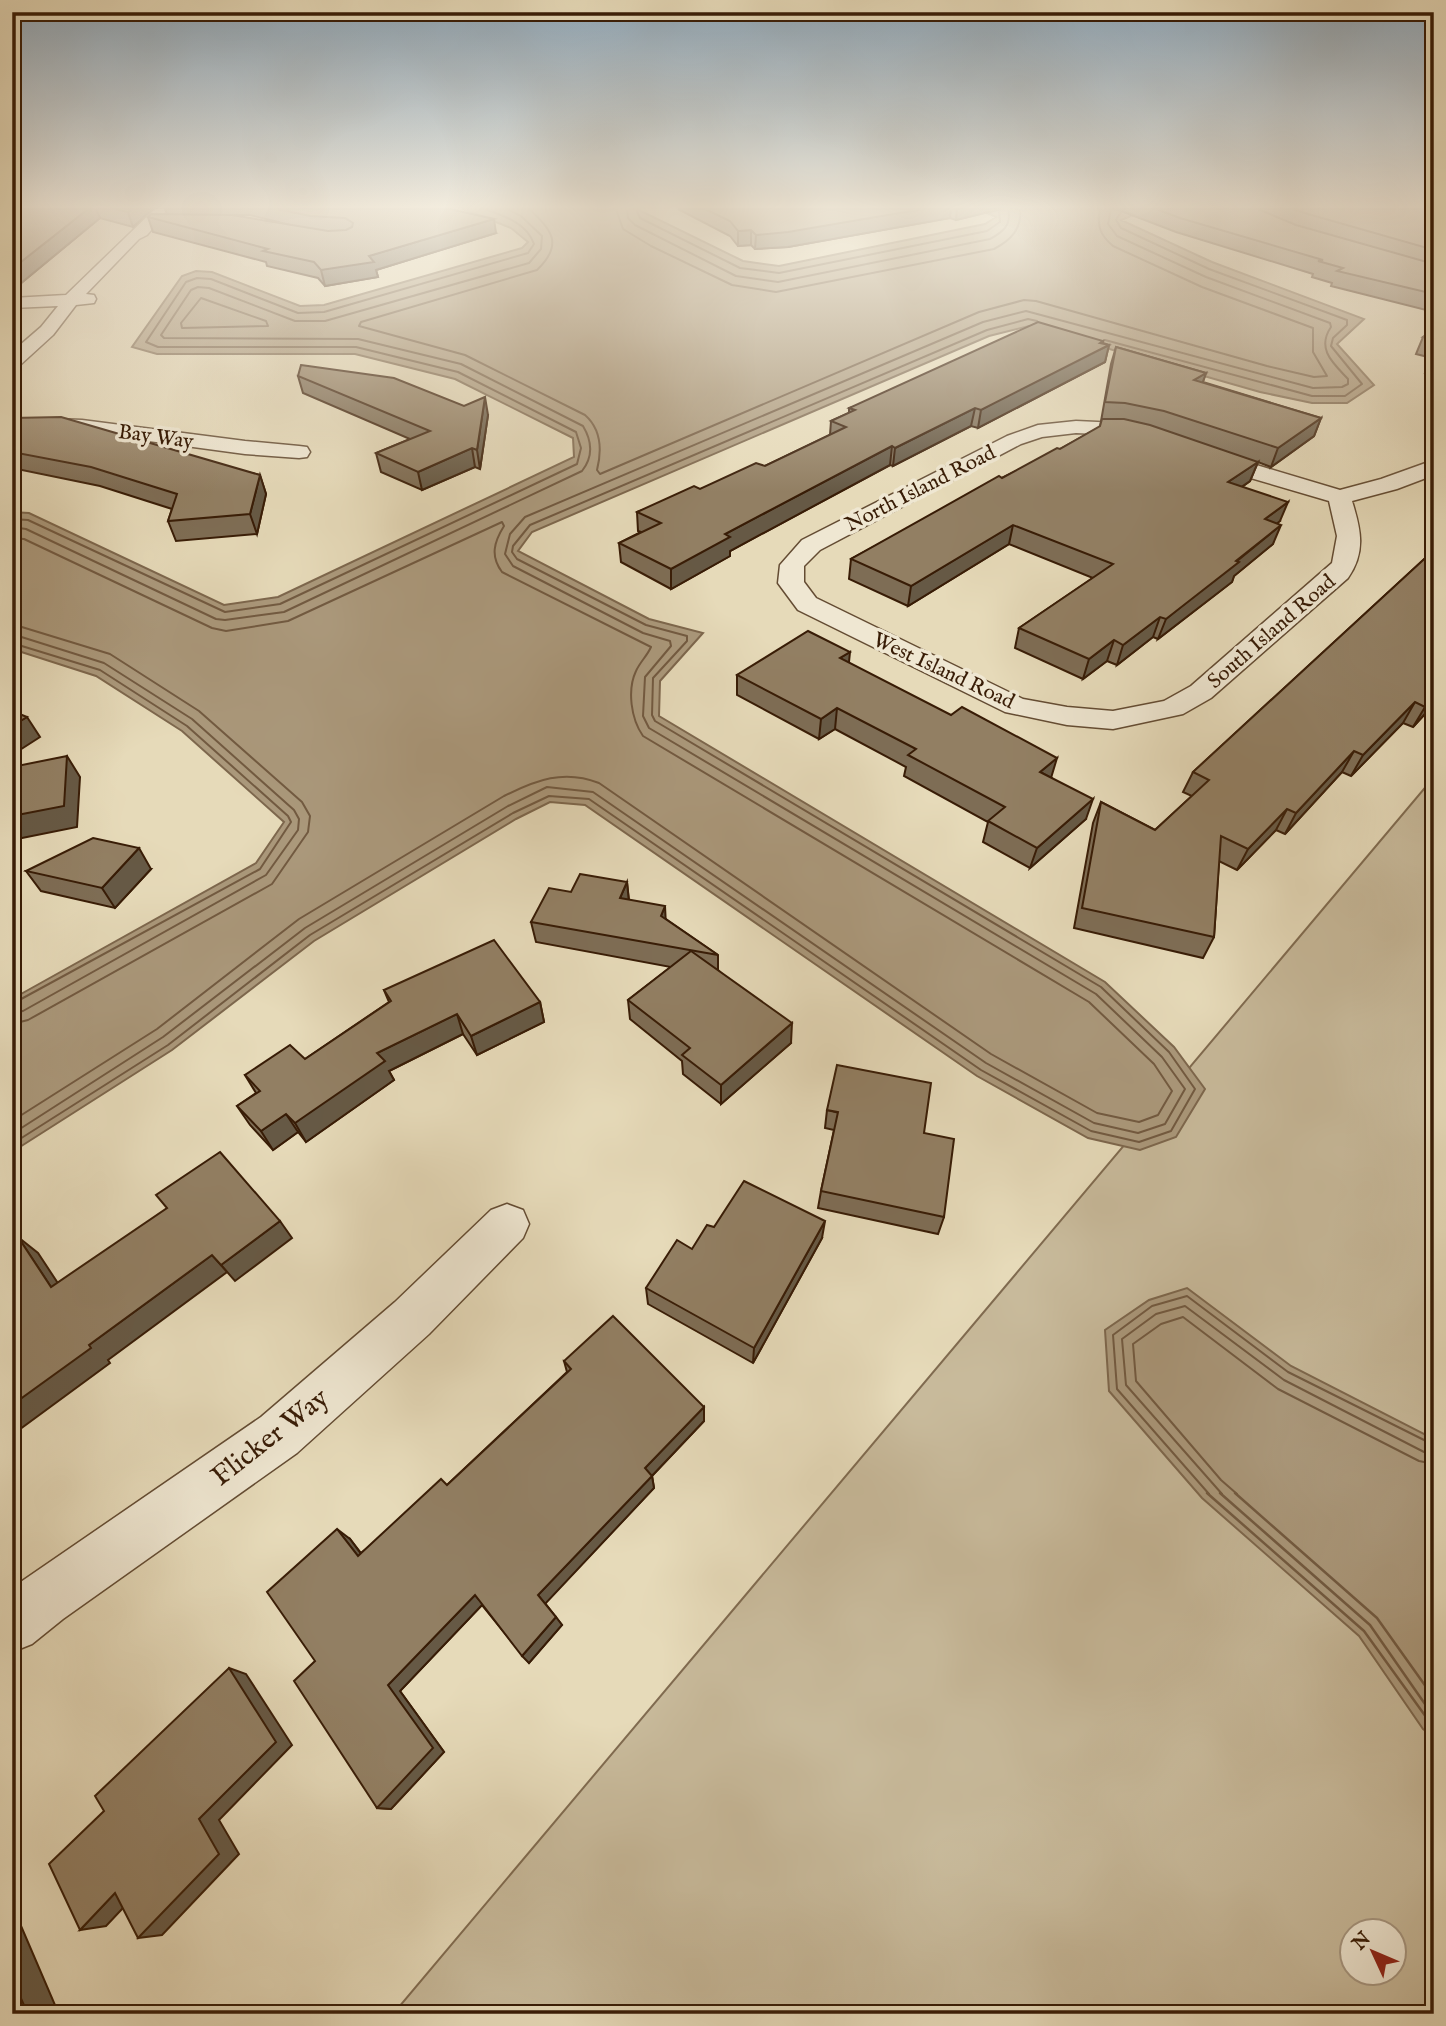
<svg xmlns="http://www.w3.org/2000/svg" width="1446" height="2026" font-family="'IM FELL English',serif">
  <style>
    .green { fill: #c8ba9b; stroke: #806b50; stroke-width: 2; fill-rule: evenodd }
    .water { fill: #ab997c; stroke: #7d674d; stroke-width: 2 }
    .lines { fill: none; stroke-linecap: round; stroke-linejoin: round }
    .shore-far1 { stroke: #725a41; stroke-width: 2 }
    .shore { stroke: #725a41; stroke-width: 2.5 }
    .minor-casing { stroke: #644c33; stroke-width: 3 }
    .minor { fill: #efe7d2; fill-rule: evenodd }
    .wall { fill: #7e6d55; stroke: #381c06; stroke-width: 2; fill-rule: evenodd }
    .shaded-wall { fill: #665945; stroke: #381c06; stroke-width: 2 }
    .building { fill: #927f63; stroke: #381c06; stroke-width: 2 }
    .labels { text-anchor: middle; stroke-width: 7; stroke-linejoin: round; paint-order: stroke }
    .far-street-label { font-size: 21px; fill: #381c06; stroke: #efe7d2 }
    .near-street-label { font-size: 28px; fill: #381c06; stroke: #efe7d2 }
  </style>
  <rect width="100%" height="100%" fill="#e6dab9"/>
  <filter id="stains"><feTurbulence type="fractalNoise" baseFrequency=".00286" numOctaves="4"/><feColorMatrix values="0 0 0 0 .2 0 0 0 0 .09 0 0 0 0 .02 0 0 0 .5 -.17"/></filter>
  <radialGradient id="worn" r=".72"><stop offset=".6" stop-color="#630" stop-opacity="0"/><stop offset="1" stop-color="#630" stop-opacity=".3"/></radialGradient>
  <path class="green" d="M 1434,777 L 1434,2014 L 393,2014 ZM 1352,1932 L 1394,1932 L 1394,1974 L 1352,1974 Z"/>
  <g class="water">
    <path d="M 463,209 L 637,209 L 743,261 L 779,266 L 985,224 L 996,217 L 979,209 L 1148,209 L 1121,220 L 1212,262 L 1364,319 L 1337,344 L 1374,385 L 1347,403 L 1312,403 L 1260,392 L 1029,326 L 989,336 L 532,532 L 518,551 L 649,619 L 703,633 L 660,681 L 659,716 L 1105,982 L 1174,1047 L 1205,1089 L 1176,1137 L 1140,1150 L 1088,1138 L 977,1076 L 585,805 L 550,802 L 516,819 L 314,941 L 172,1050 L 12,1152 L 12,999 L 256,863 L 284,822 L 182,731 L 96,676 L 12,649 L 12,512 L 29,513 L 224,605 L 278,597 L 574,457 L 573,438 L 455,379 L 355,354 L 157,354 L 132,347 L 182,276 L 196,271 L 212,272 L 300,306 L 324,305 L 522,248 L 528,242 L 511,228 Z"/>
    <path d="M 1187,1288 L 1291,1366 L 1434,1439 L 1434,1737 L 1423,1729 L 1359,1636 L 1202,1498 L 1109,1391 L 1105,1330 L 1149,1300 Z"/>
  </g>
  <g class="lines">
    <g class="shore-far1">
      <path d="M 529,209 C 553,230 563,245 537,270 L 361,322 L 359,326 L 465,355 L 585,415 C 602,430 602,450 597,470 L 600,474 L 979,312 L 1024,300 L 1036,301 L 1267,366 L 1314,377 L 1327,376 L 1313,352 L 1313,328 L 1202,287 L 1113,246 C 1099,234 1098,227 1099,209"/>
      <path d="M 616,209 L 623,229 L 651,246 L 732,285 L 776,292 L 994,249 C 1011,240 1022,229 1020,209"/>
      <path d="M 627,209 L 628,218 L 635,225 L 736,276 L 778,282 L 990,239 C 1003,232 1012,225 1008,209"/>
      <path d="M 636,209 L 640,218 L 740,268 L 779,273 L 987,231 L 1000,222 L 999,211"/>
      <path d="M 201,298 L 266,321 L 268,326 L 182,328 L 181,323 Z"/>
      <path d="M 1105,340 L 1312,396 L 1345,396 L 1362,384 L 1331,346 L 1333,338 L 1347,325 L 1347,320 L 1209,269 L 1121,228 L 1116,220 L 1121,212"/>
      <path d="M 12,519 L 28,520 L 225,612 L 280,604 L 577,464 L 581,448 L 576,432 L 458,372 L 356,347 L 158,347 L 146,342 L 186,282 L 197,278 L 211,279 L 298,313 L 324,312 L 528,253 L 534,244 C 527,223 504,216 485,209"/>
      <path d="M 12,527 L 26,529 L 216,619 L 225,620 L 284,612 L 582,471 C 593,457 592,441 583,426 L 461,364 L 358,339 L 164,338 L 161,335 L 191,290 L 198,287 L 209,288 L 295,321 L 325,321 L 529,263 L 541,249 L 542,236 L 521,216 L 507,209"/>
      <path d="M 12,538 L 24,539 L 212,628 L 226,631 L 288,621 L 502,522 L 504,526 C 494,542 490,556 502,572 L 651,647 C 647,656 640,662 636,671 C 627,690 631,719 643,736 L 1089,1002 L 1154,1064 L 1172,1091 L 1158,1115 L 1139,1122 L 1097,1113 L 991,1054 L 599,783 C 564,769 536,780 504,796 L 299,919 L 157,1029 L 12,1121"/>
      <path d="M 12,624 L 110,654 L 199,711 L 302,802 L 310,816 L 308,832 L 272,884 L 28,1020 L 12,1024"/>
      <path d="M 12,634 L 104,663 L 192,719 L 294,810 L 299,819 L 298,830 L 266,875 L 23,1011 L 12,1013"/>
      <path d="M 12,643 L 100,670 L 187,726 L 288,816 L 291,822 L 260,869 L 12,1004"/>
      <path d="M 12,1134 L 163,1037 L 305,928 L 508,806 L 547,787 L 593,792 L 986,1063 L 1094,1123 L 1138,1133 L 1165,1124 L 1185,1089 L 1162,1057 L 1096,994 L 649,728 L 643,716 L 645,677 L 671,646 L 670,641 L 643,633 L 513,566 L 505,554 L 510,534 L 525,517 L 983,322 L 1026,311 L 1313,388 L 1342,387 L 1348,384 L 1348,379 C 1333,363 1316,349 1331,327 L 1330,323 L 1206,277 L 1117,236 L 1108,224 L 1111,209"/>
      <path d="M 12,1144 L 168,1045 L 310,935 L 513,813 L 549,796 L 589,799 L 981,1070 L 1091,1131 L 1139,1142 L 1171,1131 L 1195,1089 L 1169,1052 L 1101,987 L 655,721 L 652,715 L 653,678 L 687,641 L 687,636 L 646,625 L 517,559 L 512,552 L 513,546 L 530,525 L 987,330 L 1028,319 L 1037,321"/>
      <path d="M 1209,1494 L 1117,1389 L 1113,1335 L 1152,1306 L 1187,1296 L 1288,1372 L 1434,1445"/>
      <path d="M 1222,1494 L 1126,1385 L 1122,1339 L 1156,1314 L 1185,1306 L 1284,1380 L 1424,1452 L 1434,1454"/>
      <path d="M 1237,1494 L 1221,1480 L 1136,1381 L 1133,1344 L 1161,1324 L 1183,1317 L 1278,1389 L 1419,1461 L 1434,1464"/>
    </g>
    <g class="shore">
      <path d="M 1207,1493 L 1364,1631 L 1434,1728"/>
      <path d="M 1220,1493 L 1370,1625 L 1434,1717"/>
      <path d="M 1235,1493 L 1377,1618 L 1434,1698"/>
    </g>
    <g class="minor-casing">
      <g id="minor">
        <path d="M 155,209 L 169,209 L 147,235 L 139,239 L 86,294 L 94,295 L 96,299 L 94,303 L 76,305 L 53,335 L 19,366 L 12,368 L 12,352 L 41,327 L 58,306 L 12,308 L 12,298 L 66,295 Z"/>
        <path d="M 56,419 L 82,420 L 245,441 L 299,446 L 307,447 L 310,452 L 307,457 L 299,458 L 245,454 L 82,432 L 12,434 L 12,422 Z"/>
        <path d="M 1076,421 L 1119,423 L 1158,432 L 1253,464 L 1340,490 L 1381,479 L 1434,460 L 1434,475 L 1397,489 L 1352,501 C 1361,530 1366,552 1348,578 L 1211,698 L 1183,714 L 1113,729 L 1067,725 L 1005,712 L 798,610 L 778,583 L 780,565 L 802,540 L 1007,436 L 1038,425 ZM 1076,433 L 1119,435 L 1145,441 L 1237,474 L 1329,501 L 1337,536 L 1332,563 L 1191,686 L 1164,701 L 1113,711 L 1067,707 L 1023,699 L 816,598 L 804,582 L 804,566 L 820,550 L 1021,444 L 1042,437 Z"/>
        <path d="M 507,1204 L 523,1210 L 529,1224 L 523,1238 L 429,1334 L 297,1453 L 63,1619 L 32,1644 L 12,1652 L 12,1588 L 261,1417 L 395,1302 L 491,1210 Z"/>
      </g>
    </g>
    <use href="#minor" class="minor"/>
  </g>
  <g class="wall">
    <path d="M 12,209 L 152,209 L 133,227 L 100,218 L 20,284 Z"/>
    <path d="M 165,209 L 450,209 L 496,233 L 376,270 L 378,277 L 325,286 L 318,278 L 267,266 L 266,262 L 153,232 L 148,217 L 167,214 ZM 227,215 L 250,215 L 294,226 Z"/>
    <path d="M 678,209 L 1001,209 L 956,220 L 950,218 L 788,247 L 755,249 L 751,245 L 738,246 L 730,236 Z"/>
    <path d="M 1116,209 L 1434,209 L 1434,312 L 1331,286 L 1332,283 L 1312,277 L 1313,274 L 1176,232 Z"/>
    <path d="M 1434,325 L 1434,375 L 1425,373 L 1432,358 L 1416,354 L 1423,337 L 1428,334 L 1431,326 Z"/>
    <path d="M 1103,341 L 1103,343 L 1109,345 L 1105,362 L 978,428 L 971,426 L 893,466 L 890,465 L 730,551 L 730,556 L 671,589 L 621,562 L 619,543 L 641,532 L 638,531 L 637,512 L 765,466 L 830,435 L 831,421 L 849,413 L 849,408 Z"/>
    <path d="M 1116,347 L 1206,373 L 1203,382 L 1321,418 L 1314,436 L 1271,467 L 1258,462 L 1250,481 L 1242,487 L 1280,521 L 1277,523 L 1273,544 L 1234,576 L 1232,582 L 1158,639 L 1153,637 L 1117,665 L 1107,661 L 1083,679 L 1015,648 L 1019,628 L 1093,578 L 1009,544 L 908,606 L 849,579 L 851,559 L 1002,478 L 1060,449 L 1100,427 L 1111,364 Z"/>
    <path d="M 298,376 L 488,415 L 480,469 L 475,467 L 422,490 L 381,472 L 376,453 L 410,439 L 303,393 Z"/>
    <path d="M 12,418 L 260,475 L 266,494 L 257,534 L 176,541 L 168,521 L 172,509 L 100,486 L 12,468 Z"/>
    <path d="M 1434,550 L 1434,704 L 1413,727 L 1403,723 L 1351,776 L 1342,772 L 1285,834 L 1276,830 L 1237,870 L 1219,861 L 1214,937 L 1203,958 L 1074,928 L 1093,823 L 1101,802 L 1155,830 L 1192,796 L 1183,792 L 1193,772 Z"/>
    <path d="M 849,663 L 1051,777 L 1086,819 L 1030,868 L 983,842 L 988,822 L 904,776 L 906,767 L 835,729 L 819,739 L 737,695 L 737,675 Z"/>
    <path d="M 151,869 L 115,908 L 41,891 L 26,871 Z"/>
    <path d="M 627,882 L 629,900 L 666,919 L 718,955 L 718,970 L 791,1043 L 721,1104 L 683,1074 L 682,1061 L 630,1019 L 628,1000 L 671,967 L 536,942 L 531,922 L 571,892 Z"/>
    <path d="M 384,990 L 540,1002 L 544,1022 L 477,1055 L 463,1034 L 389,1071 L 394,1080 L 306,1142 L 298,1132 L 273,1150 L 250,1125 L 237,1106 L 256,1093 L 245,1075 L 305,1059 L 389,1002 Z"/>
    <path d="M 827,1110 L 924,1133 L 944,1217 L 938,1234 L 818,1208 L 821,1191 L 834,1130 L 825,1128 Z"/>
    <path d="M 714,1227 L 822,1238 L 753,1363 L 648,1304 L 646,1288 L 692,1249 Z"/>
    <path d="M 564,1361 L 704,1407 L 704,1421 L 652,1476 L 654,1488 L 545,1603 L 562,1625 L 529,1663 L 482,1605 L 400,1691 L 444,1752 L 391,1809 L 377,1808 L 315,1661 L 350,1539 L 361,1553 L 447,1485 L 567,1372 Z"/>
  </g>
  <g class="shaded-wall">
    <path d="M 88,209 L 96,209 L 100,218 L 20,284 L 12,285 L 12,269 Z"/>
    <path d="M 132,209 L 152,209 L 133,227 L 128,212 Z"/>
    <path d="M 923,209 L 951,209 L 950,218 L 788,247 L 755,249 L 756,235 Z"/>
    <path d="M 957,209 L 1001,209 L 956,220 Z"/>
    <path d="M 494,219 L 496,233 L 376,270 L 378,277 L 325,286 L 321,270 Z"/>
    <path d="M 751,230 L 751,245 L 738,246 L 738,231 Z"/>
    <path d="M 1103,341 L 1101,349 L 1109,345 L 1105,362 L 978,428 L 981,410 Z"/>
    <path d="M 1206,373 L 1200,390 L 1194,380 Z"/>
    <path d="M 485,397 L 488,415 L 480,469 L 477,450 Z"/>
    <path d="M 975,408 L 971,426 L 893,466 L 895,448 Z"/>
    <path d="M 1321,418 L 1314,436 L 1271,467 L 1278,448 Z"/>
    <path d="M 892,446 L 890,465 L 730,551 L 730,556 L 671,589 L 671,569 L 725,534 Z"/>
    <path d="M 472,448 L 475,467 L 422,490 L 418,472 Z"/>
    <path d="M 1258,462 L 1250,481 L 1221,501 L 1228,482 Z"/>
    <path d="M 260,475 L 266,494 L 257,534 L 250,514 Z"/>
    <path d="M 1288,502 L 1280,521 L 1258,539 L 1265,519 Z"/>
    <path d="M 1013,525 L 1009,544 L 908,606 L 911,586 Z"/>
    <path d="M 1281,525 L 1273,544 L 1234,576 L 1232,582 L 1158,639 L 1166,619 Z"/>
    <path d="M 1160,617 L 1153,637 L 1117,665 L 1123,645 Z"/>
    <path d="M 1114,640 L 1107,661 L 1083,679 L 1089,659 Z"/>
    <path d="M 850,652 L 848,672 L 840,658 Z"/>
    <path d="M 1434,698 L 1434,704 L 1413,727 L 1425,707 Z"/>
    <path d="M 1415,702 L 1403,723 L 1351,776 L 1363,755 Z"/>
    <path d="M 837,708 L 835,729 L 819,739 L 821,719 Z"/>
    <path d="M 27,717 L 40,737 L 12,755 L 12,726 Z"/>
    <path d="M 1354,751 L 1342,772 L 1285,834 L 1296,813 Z"/>
    <path d="M 67,756 L 80,777 L 77,827 L 12,840 L 12,816 Z"/>
    <path d="M 1057,758 L 1051,778 L 1040,772 Z"/>
    <path d="M 1093,799 L 1086,819 L 1030,868 L 1037,848 Z"/>
    <path d="M 1287,809 L 1276,830 L 1237,870 L 1248,849 Z"/>
    <path d="M 139,848 L 151,869 L 115,908 L 102,888 Z"/>
    <path d="M 627,882 L 629,903 L 620,898 Z"/>
    <path d="M 665,906 L 666,926 L 661,916 Z"/>
    <path d="M 540,1002 L 544,1022 L 477,1055 L 471,1036 Z"/>
    <path d="M 457,1014 L 463,1034 L 389,1071 L 394,1080 L 306,1142 L 295,1123 L 377,1053 Z"/>
    <path d="M 792,1023 L 791,1043 L 721,1104 L 721,1085 Z"/>
    <path d="M 286,1114 L 298,1132 L 273,1150 L 261,1131 Z"/>
    <path d="M 280,1221 L 292,1238 L 235,1281 L 221,1265 Z"/>
    <path d="M 825,1221 L 822,1238 L 753,1363 L 754,1348 Z"/>
    <path d="M 18,1237 L 38,1253 L 71,1303 L 51,1287 Z"/>
    <path d="M 212,1255 L 227,1272 L 108,1360 L 110,1363 L 12,1435 L 12,1405 L 89,1345 Z"/>
    <path d="M 704,1407 L 704,1421 L 648,1480 L 645,1468 Z"/>
    <path d="M 652,1476 L 654,1488 L 545,1604 L 538,1595 Z"/>
    <path d="M 337,1529 L 350,1539 L 370,1566 L 358,1556 Z"/>
    <path d="M 475,1595 L 483,1604 L 400,1691 L 444,1752 L 391,1809 L 377,1808 L 388,1685 Z"/>
    <path d="M 556,1617 L 562,1625 L 529,1663 L 522,1656 Z"/>
    <path d="M 229,1668 L 246,1674 L 292,1745 L 219,1820 L 239,1854 L 162,1935 L 138,1938 L 199,1819 Z"/>
    <path d="M 139,1891 L 106,1926 L 80,1930 L 115,1893 Z"/>
    <path d="M 12,1905 L 55,2005 L 47,2014 L 25,2014 L 12,1978 Z"/>
  </g>
  <g class="building">
    <path d="M 12,209 L 88,209 L 12,269 Z"/>
    <path d="M 114,209 L 132,209 L 128,212 Z"/>
    <path d="M 278,209 L 450,209 L 494,219 L 369,256 L 374,262 L 321,270 L 314,262 L 263,251 L 268,249 L 148,217 L 151,214 L 232,215 L 328,231 L 346,230 L 352,227 L 353,223 L 345,218 L 310,216 Z"/>
    <path d="M 705,209 L 923,209 L 788,232 L 756,235 L 751,230 L 738,231 L 730,221 Z"/>
    <path d="M 1156,209 L 1258,209 L 1296,225 L 1434,264 L 1434,294 L 1337,271 L 1343,268 L 1318,261 L 1323,260 L 1180,218 Z"/>
    <path d="M 1293,209 L 1434,209 L 1434,250 L 1308,214 Z"/>
    <path d="M 1038,322 L 1103,341 L 1100,343 L 1109,345 L 981,410 L 975,408 L 895,448 L 892,446 L 725,534 L 730,537 L 671,569 L 619,543 L 661,523 L 637,512 L 694,486 L 700,489 L 756,463 L 765,466 L 846,427 L 831,421 L 855,410 L 849,408 Z"/>
    <path d="M 1434,330 L 1434,339 L 1423,337 Z"/>
    <path d="M 1116,347 L 1206,373 L 1194,380 L 1321,418 L 1278,448 L 1164,411 L 1125,403 L 1105,402 Z"/>
    <path d="M 301,365 L 394,378 L 464,406 L 485,397 L 477,450 L 472,448 L 418,472 L 376,453 L 430,431 L 298,376 Z"/>
    <path d="M 61,417 L 260,475 L 250,514 L 168,521 L 177,494 L 91,467 L 12,452 L 12,418 Z"/>
    <path d="M 1102,419 L 1124,419 L 1150,425 L 1258,462 L 1228,482 L 1288,502 L 1265,519 L 1281,525 L 1236,561 L 1239,562 L 1166,619 L 1160,617 L 1123,645 L 1114,640 L 1089,659 L 1019,628 L 1113,564 L 1013,525 L 911,586 L 851,559 L 999,476 L 1002,478 L 1057,448 L 1060,449 L 1100,426 Z"/>
    <path d="M 1434,550 L 1434,698 L 1425,707 L 1415,702 L 1363,755 L 1354,751 L 1296,813 L 1287,809 L 1248,849 L 1221,836 L 1214,937 L 1082,908 L 1101,802 L 1155,830 L 1209,780 L 1193,772 Z"/>
    <path d="M 808,631 L 850,652 L 840,658 L 951,715 L 962,707 L 1057,758 L 1040,772 L 1093,799 L 1037,848 L 988,821 L 1005,807 L 908,755 L 916,749 L 837,708 L 821,719 L 737,675 Z"/>
    <path d="M 12,711 L 27,717 L 12,726 Z"/>
    <path d="M 67,756 L 64,806 L 12,816 L 12,767 Z"/>
    <path d="M 93,838 L 139,848 L 102,888 L 26,871 Z"/>
    <path d="M 580,874 L 627,882 L 620,898 L 665,906 L 661,916 L 718,955 L 531,922 L 549,888 L 571,892 Z"/>
    <path d="M 494,940 L 540,1002 L 471,1036 L 457,1014 L 377,1053 L 385,1061 L 295,1123 L 286,1114 L 261,1131 L 237,1106 L 260,1091 L 245,1075 L 290,1045 L 305,1059 L 391,1001 L 384,990 Z"/>
    <path d="M 691,951 L 792,1023 L 721,1085 L 682,1055 L 690,1048 L 628,1000 Z"/>
    <path d="M 837,1065 L 931,1083 L 924,1133 L 954,1139 L 944,1217 L 821,1191 L 838,1112 L 827,1110 Z"/>
    <path d="M 220,1152 L 280,1221 L 221,1265 L 212,1255 L 89,1345 L 91,1348 L 12,1405 L 12,1241 L 18,1237 L 51,1287 L 167,1208 L 156,1195 Z"/>
    <path d="M 744,1181 L 825,1221 L 754,1348 L 646,1288 L 677,1240 L 692,1249 L 707,1225 L 714,1227 Z"/>
    <path d="M 613,1316 L 704,1407 L 645,1468 L 652,1476 L 538,1595 L 556,1617 L 522,1656 L 475,1595 L 388,1685 L 433,1748 L 377,1808 L 294,1681 L 315,1661 L 267,1592 L 337,1529 L 358,1556 L 441,1479 L 447,1485 L 571,1369 L 564,1361 Z"/>
    <path d="M 229,1668 L 276,1742 L 199,1819 L 219,1854 L 138,1938 L 115,1893 L 80,1930 L 49,1864 L 104,1811 L 95,1796 Z"/>
    <path d="M 12,1978 L 27,2012 L 25,2014 L 12,2014 Z"/>
  </g>
  <linearGradient id="sky" x2="0" y2="1"><stop stop-color="#8fa9bd"/><stop offset="0.42" stop-color="#f4eee0"/><stop offset="1" stop-color="#f4eee0" stop-opacity="0"/></linearGradient>
  <rect width="1446" height="492" fill="url(#sky)"/>
  <g class="labels">
    <g class="far-street-label">
      <text transform="translate(156 436) rotate(8)" y="7">Bay Way</text>
      <text transform="translate(920 488) rotate(-27)" y="7">North Island Road</text>
      <text transform="translate(1271 631) rotate(-41)" y="7">South Island Road</text>
      <text transform="translate(944 670) rotate(25)" y="7">West Island Road</text>
    </g>
    <g class="near-street-label">
      <text transform="translate(269 1436) rotate(-38)" y="10">Flicker Way</text>
    </g>
  </g>
  <rect width="1446" height="2026" fill="none" stroke="#e6dab9" stroke-width="42"/>
  <rect x="14" y="14" width="1418" height="1998" fill="none" stroke="#381c06" stroke-width="3.5"/>
  <rect x="21" y="21" width="1404" height="1984" fill="none" stroke="#381c06" stroke-width="2"/>
  <g transform="translate(1373 1952) rotate(314)"><circle r="33" fill="#efe7d2" stroke="#a69680" stroke-width="2"/>
  <path d="M0-5L12 26L0 18L-12 26Z" fill="#8f2418"/>
  <text y="-10" font-size="19" font-weight="bold" text-anchor="middle" fill="#381c06">N</text>
  </g>
  <rect width="100%" height="100%" filter="url(#stains)"/>
  <rect width="100%" height="100%" fill="url(#worn)"/>
</svg>
